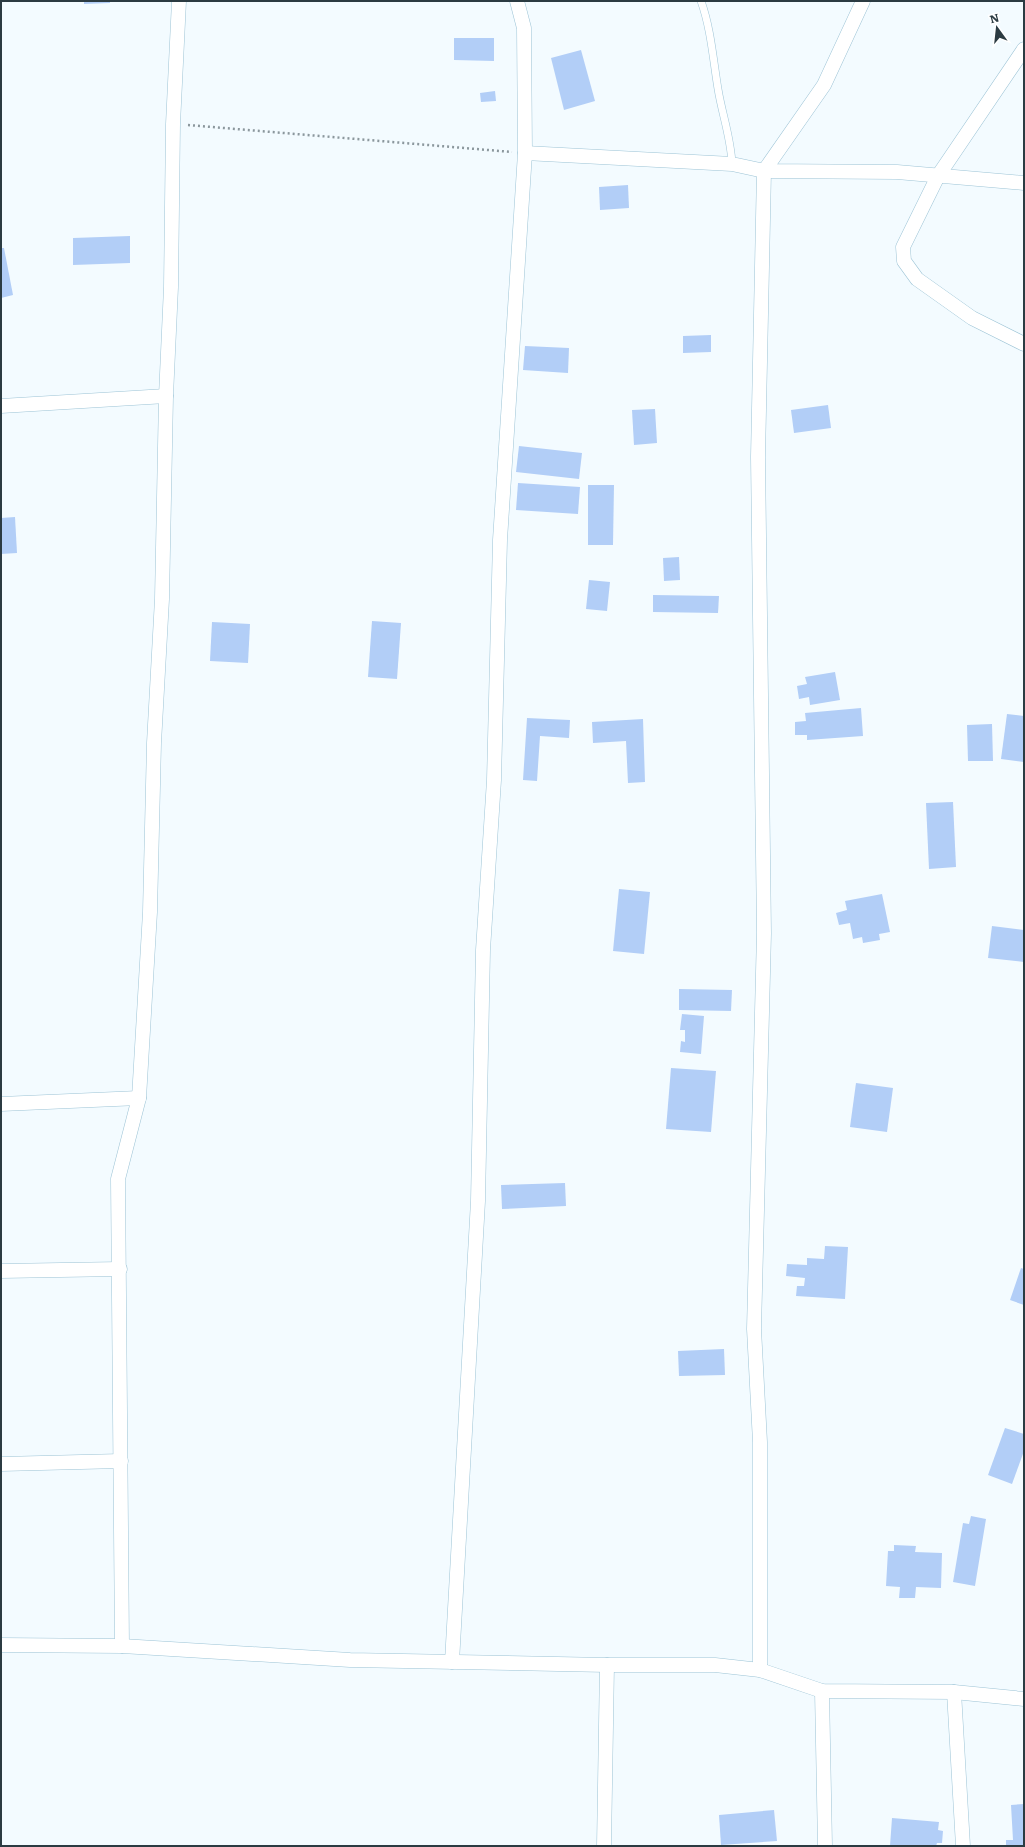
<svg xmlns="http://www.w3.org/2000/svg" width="1025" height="1847" font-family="Literata,serif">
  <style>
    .building { fill: #b2cef7 }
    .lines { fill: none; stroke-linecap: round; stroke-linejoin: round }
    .lane-casing { stroke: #9dc4d6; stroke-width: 8 }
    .street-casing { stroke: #9dc4d6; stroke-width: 15 }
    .path { stroke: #8b979d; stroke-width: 2.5; stroke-dasharray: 2 3; stroke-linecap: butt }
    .lane { stroke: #fff; stroke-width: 7 }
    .street { stroke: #fff; stroke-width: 14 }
  </style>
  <rect width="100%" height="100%" fill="#f3fbff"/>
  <g class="building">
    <path d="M 84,1 L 110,1 L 110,3 L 84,4 Z"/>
    <path d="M 454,38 L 494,38 L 494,61 L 454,60 Z"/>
    <path d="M 581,50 L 595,101 L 564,110 L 551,58 Z"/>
    <path d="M 495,91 L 496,101 L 481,102 L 480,93 Z"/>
    <path d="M 628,185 L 629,208 L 600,210 L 599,187 Z"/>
    <path d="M 130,236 L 130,263 L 73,265 L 73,238 Z"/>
    <path d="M 1,248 L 4,248 L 13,295 L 1,298 Z"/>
    <path d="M 711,335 L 711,352 L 683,353 L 683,336 Z"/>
    <path d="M 525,346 L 569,348 L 568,373 L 523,370 Z"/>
    <path d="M 828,405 L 831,428 L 794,433 L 791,410 Z"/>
    <path d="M 655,409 L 657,443 L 634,445 L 632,410 Z"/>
    <path d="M 519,446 L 582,453 L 579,479 L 516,472 Z"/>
    <path d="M 518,483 L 580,487 L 578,514 L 516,510 Z"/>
    <path d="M 588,485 L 614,485 L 613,545 L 588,545 Z"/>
    <path d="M 15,517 L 17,553 L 1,554 L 1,518 Z"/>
    <path d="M 679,557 L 680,580 L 664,581 L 663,558 Z"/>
    <path d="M 589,580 L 610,582 L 607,611 L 586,609 Z"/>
    <path d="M 653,595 L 719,596 L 718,613 L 653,612 Z"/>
    <path d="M 372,621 L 401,623 L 397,679 L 368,677 Z"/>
    <path d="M 212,622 L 250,624 L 248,663 L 210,661 Z"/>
    <path d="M 835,672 L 840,700 L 810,705 L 809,697 L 799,699 L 797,686 L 807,684 L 805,677 Z"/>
    <path d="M 861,708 L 863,736 L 807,740 L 807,735 L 795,735 L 795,722 L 806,721 L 805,713 Z"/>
    <path d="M 1007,714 L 1024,716 L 1024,762 L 1001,759 Z"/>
    <path d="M 527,718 L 570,720 L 569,738 L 540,736 L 537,781 L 523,780 Z"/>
    <path d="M 643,719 L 645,782 L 628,783 L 626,741 L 593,743 L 592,722 Z"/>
    <path d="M 992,724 L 993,761 L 968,761 L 967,725 Z"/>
    <path d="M 953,802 L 956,867 L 929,869 L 926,803 Z"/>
    <path d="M 619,889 L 650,892 L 644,954 L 613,951 Z"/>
    <path d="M 882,894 L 890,932 L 879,934 L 880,940 L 863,943 L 862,937 L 853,939 L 850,923 L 839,925 L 836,913 L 847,910 L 845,901 Z"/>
    <path d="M 992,926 L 1024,930 L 1024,962 L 988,958 Z"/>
    <path d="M 679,989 L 732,990 L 731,1011 L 679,1010 Z"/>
    <path d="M 682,1014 L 704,1016 L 701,1054 L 680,1052 L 681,1041 L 685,1042 L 685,1030 L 680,1030 Z"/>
    <path d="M 671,1068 L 716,1071 L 711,1132 L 666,1129 Z"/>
    <path d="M 856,1083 L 893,1088 L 887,1132 L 850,1127 Z"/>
    <path d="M 565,1183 L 566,1206 L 502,1209 L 501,1185 Z"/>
    <path d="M 825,1246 L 848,1247 L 845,1299 L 796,1296 L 797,1286 L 804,1286 L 805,1278 L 786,1276 L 787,1264 L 807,1265 L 807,1258 L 824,1259 Z"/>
    <path d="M 1021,1268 L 1024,1269 L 1024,1305 L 1010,1300 Z"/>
    <path d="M 724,1349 L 725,1375 L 679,1376 L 678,1351 Z"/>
    <path d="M 1005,1428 L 1024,1434 L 1024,1451 L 1012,1484 L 988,1475 Z"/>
    <path d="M 971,1516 L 986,1519 L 975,1586 L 953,1582 L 963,1523 L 969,1524 Z"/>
    <path d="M 894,1545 L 916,1546 L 915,1552 L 942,1553 L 941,1588 L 916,1587 L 915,1598 L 899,1598 L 900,1587 L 886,1586 L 888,1551 L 894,1551 Z"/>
    <path d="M 1024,1804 L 1024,1846 L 1006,1846 L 1006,1840 L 1013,1840 L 1011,1805 Z"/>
    <path d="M 774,1810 L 777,1841 L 721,1845 L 719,1815 Z"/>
    <path d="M 892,1818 L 939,1822 L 938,1830 L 943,1831 L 942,1843 L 937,1843 L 936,1846 L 890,1846 Z"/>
  </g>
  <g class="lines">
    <g class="lane-casing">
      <path id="lane" d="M 701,1 C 711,29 713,59 718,89 C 722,114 731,138 732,164"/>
    </g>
    <g class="street-casing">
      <g id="street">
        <path d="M 1024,49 L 938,176 L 903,247 L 904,261 L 917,279 L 972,318 L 1024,344"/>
        <path d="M 525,153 L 732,164 L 764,171 L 897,172 L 1024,183"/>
        <path d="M 1,406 L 166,396"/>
        <path d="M 1,1104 L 139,1098"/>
        <path d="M 1,1271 L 120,1269"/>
        <path d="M 1,1464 L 121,1461"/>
        <path d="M 1,1645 L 122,1646 L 350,1660 L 607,1665 L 715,1665 L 760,1670 L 822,1691 L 954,1692 L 1024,1699"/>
        <path d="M 122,1646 L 118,1179 L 139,1098 L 150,912 L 154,743 L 162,599 L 166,396 L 171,287 L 173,124 L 179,1"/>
        <path d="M 452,1662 L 478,1201 L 483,950 L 494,780 L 500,540 L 525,153 L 524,28 L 517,1"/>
        <path d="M 760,1670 L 760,1442 L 754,1329 L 764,933 L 758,457 L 764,171 L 824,85 L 863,1"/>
        <path d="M 822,1691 L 825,1846"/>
        <path d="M 954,1692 L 963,1846"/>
        <path d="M 604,1846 L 607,1665"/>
      </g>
    </g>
    <path class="path" d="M 188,125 L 512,152"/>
    <use href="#lane" class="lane"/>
    <use href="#street" class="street"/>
  </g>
  <rect width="1025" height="1847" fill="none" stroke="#2b3b42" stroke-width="4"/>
  <g transform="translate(997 28) rotate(345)" stroke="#ffffff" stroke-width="3" paint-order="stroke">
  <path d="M0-3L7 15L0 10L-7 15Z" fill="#2b3b42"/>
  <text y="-6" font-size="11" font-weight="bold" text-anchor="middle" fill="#2b3b42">N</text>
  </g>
</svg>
